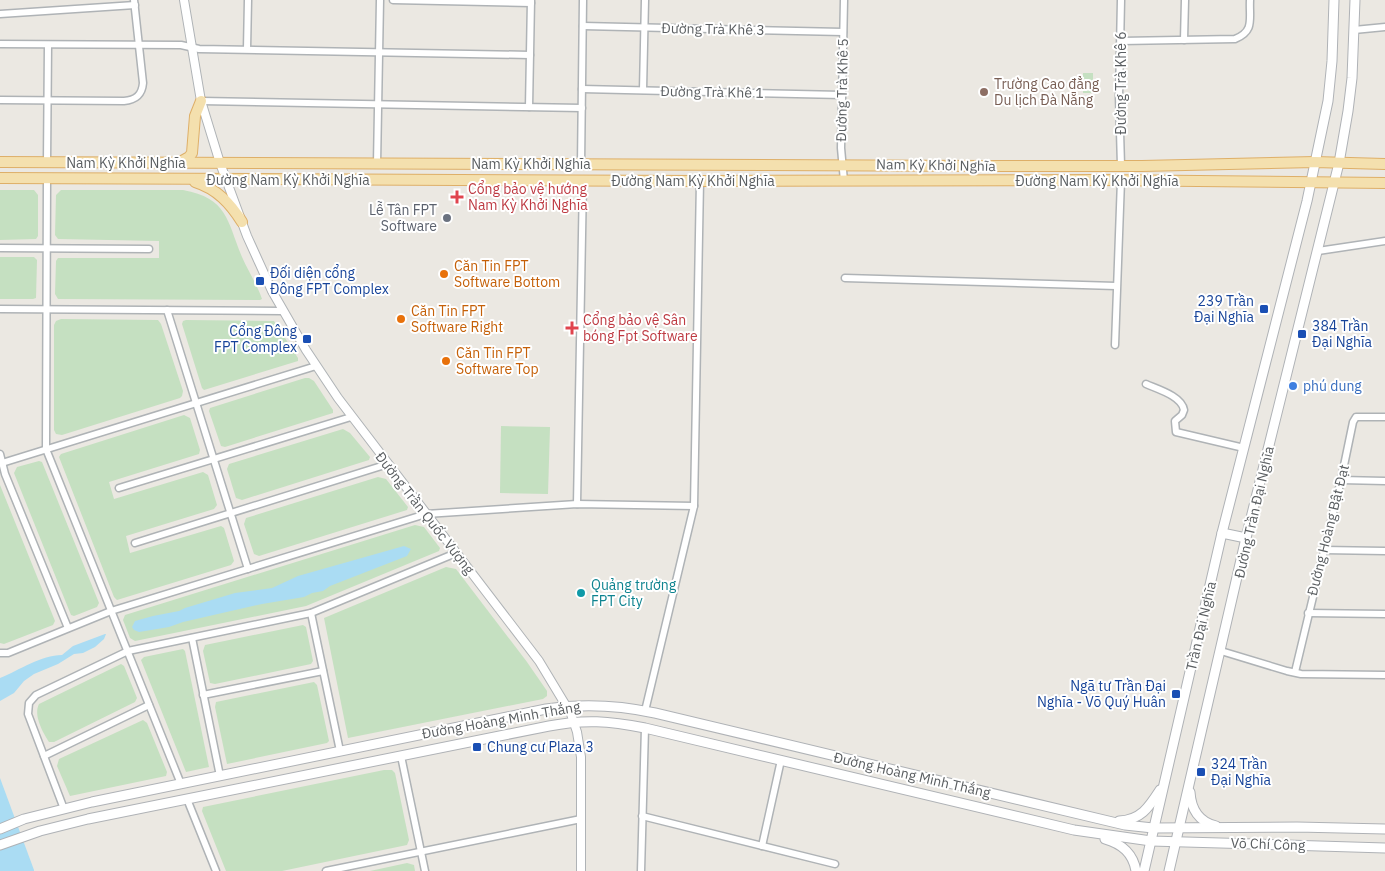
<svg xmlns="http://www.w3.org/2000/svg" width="1385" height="871" font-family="'IBM Plex Sans',sans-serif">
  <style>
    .green { fill: #c5e0c1 }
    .water { fill: #aadcf3 }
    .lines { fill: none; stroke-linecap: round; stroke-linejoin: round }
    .minor-casing { stroke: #afb3b6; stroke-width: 9 }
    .tertiary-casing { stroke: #afb3b6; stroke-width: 10 }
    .secondary-casing { stroke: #afb2b6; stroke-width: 11 }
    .primary-casing { stroke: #deaf68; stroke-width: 12 }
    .minor { stroke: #fff; stroke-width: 6 }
    .tertiary { stroke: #fff; stroke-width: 8 }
    .secondary { stroke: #fff; stroke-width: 9 }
    .primary { stroke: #f4e0ae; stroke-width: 10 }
    .education-dot { fill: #8d6e63; stroke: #fff; stroke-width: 2 }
    .health-dot { fill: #e0444e; stroke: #fff; stroke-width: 2 }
    .worship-dot { fill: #6b7280; stroke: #fff; stroke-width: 2 }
    .food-dot { fill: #e8710a; stroke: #fff; stroke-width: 2 }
    .transit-dot { fill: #1a4fb4; stroke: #fff; stroke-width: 2 }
    .shop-dot { fill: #3f7fe0; stroke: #fff; stroke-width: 2 }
    .culture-dot { fill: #0f9aa8; stroke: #fff; stroke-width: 2 }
    .labels { text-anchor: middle; stroke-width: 4; stroke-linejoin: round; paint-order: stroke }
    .street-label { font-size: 14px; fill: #5a5e61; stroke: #fff }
    .education-label { font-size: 14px; fill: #785e54; stroke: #fff; text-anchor: start }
    .health-label { font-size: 14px; fill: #be3a42; stroke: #fff; text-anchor: start }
    .worship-label { font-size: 14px; fill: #5b616d; stroke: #fff; text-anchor: end }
    .food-label { font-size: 14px; fill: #c56008; stroke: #fff; text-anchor: start }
    .transit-label { font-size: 14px; fill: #164399; stroke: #fff; text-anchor: start }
    .shop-label { font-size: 14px; fill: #366cbe; stroke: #fff; text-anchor: start }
    .culture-label { font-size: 14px; fill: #0d838f; stroke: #fff; text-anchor: start }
  </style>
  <rect width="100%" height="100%" fill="#ebe8e2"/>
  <g class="green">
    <rect x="1083" y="73" width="10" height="20"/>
    <path d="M 0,190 L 34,190 L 38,195 L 38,236 L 36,239 L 0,240 Z"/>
    <path d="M 61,190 L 183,190 C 228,198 227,221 242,257 C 248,271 257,284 262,299 L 260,300 L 58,299 L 55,294 L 56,261 L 58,258 L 159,258 L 159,241 L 58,239 L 55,235 L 56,195 Z"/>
    <path d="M 0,257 L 34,257 L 37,260 L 36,298 L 33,299 L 0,299 Z"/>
    <path d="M 61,319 L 158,320 L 161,324 L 183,391 L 182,396 L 180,398 L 62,435 L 56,434 L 54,430 L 54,325 L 56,321 Z"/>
    <path d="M 186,320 L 274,321 L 298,358 L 298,361 L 204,390 L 202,388 L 182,324 L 183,321 Z"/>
    <path d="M 305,378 L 309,378 L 314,381 L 333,410 L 333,413 L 225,447 L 221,446 L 209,411 L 210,408 Z"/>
    <path d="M 184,415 L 190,418 L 200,450 L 199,454 L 109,482 L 114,499 L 203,472 L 208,475 L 217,505 L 214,509 L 126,536 L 130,553 L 221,526 L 224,528 L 234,561 L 231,565 L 117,600 L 114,597 L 59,457 L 61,454 Z"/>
    <path d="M 501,426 L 550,427 L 548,494 L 500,493 Z"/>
    <path d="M 343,429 L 350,433 L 370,457 L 369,460 L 242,500 L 236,498 L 227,469 L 229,464 Z"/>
    <path d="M 39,461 L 42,462 L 99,603 L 97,607 L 74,616 L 71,615 L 14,473 L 17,467 Z"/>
    <path d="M 378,477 L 386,479 L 408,507 L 407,510 L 259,556 L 254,554 L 244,524 L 246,518 Z"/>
    <path d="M 0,485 L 55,621 L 53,625 L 4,644 L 0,643 Z"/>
    <path d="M 415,525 L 424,527 L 440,548 L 439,551 L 306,606 L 135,641 L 130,638 L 123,620 L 125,615 Z"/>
    <path d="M 446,567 L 456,569 L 527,662 L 547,691 L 547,696 L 543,699 L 348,738 L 324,618 Z"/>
    <path d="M 303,625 L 306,627 L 313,661 L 311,664 L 215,684 L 210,683 L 203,651 L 205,645 Z"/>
    <path d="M 183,649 L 185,651 L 209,767 L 186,772 L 141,660 L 144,657 Z"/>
    <path d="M 121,664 L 124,666 L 137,698 L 135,702 L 54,742 L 49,742 C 43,733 33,715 39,704 Z"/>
    <path d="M 314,682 L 317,685 L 329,741 L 327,743 L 227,764 L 215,707 L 216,702 Z"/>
    <path d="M 143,720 L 147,723 L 167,772 L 166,776 L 70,796 L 57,766 L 59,759 Z"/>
    <path d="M 384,770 L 392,770 L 395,773 L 409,840 L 407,845 L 282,871 L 226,871 L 202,811 L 203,807 Z"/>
    <path d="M 407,863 L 414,865 L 415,871 L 370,871 Z"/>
  </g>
  <g class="water">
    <path d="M 404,546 L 411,549 L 407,556 L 330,586 L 323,591 L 312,593 L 304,597 L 262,604 L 183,622 L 169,627 L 139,632 L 134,630 L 132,627 L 135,621 L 153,616 L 179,611 L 185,608 L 235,593 L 272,588 L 298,576 Z"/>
    <path d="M 105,634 L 106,634 L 104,639 L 95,647 L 83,653 L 74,654 L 58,664 L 34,674 L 24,681 L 14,693 L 0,701 L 0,678 C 20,670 41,655 62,655 L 73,646 Z"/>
    <path d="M 0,778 L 34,870 L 34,871 L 0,871 Z"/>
  </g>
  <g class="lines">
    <g class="minor-casing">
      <g id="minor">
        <path d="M 393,0 L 531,3"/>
        <path d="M 0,14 L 135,5"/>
        <path d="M 583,26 L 843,32"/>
        <path d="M 1354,30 L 1385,27"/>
        <path d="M 1184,40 L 1185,0"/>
        <path d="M 1121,41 L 1235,39 C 1255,31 1249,19 1250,0"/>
        <path d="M 0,44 L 181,45 L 199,49 L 530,55"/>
        <path d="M 247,49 L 248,0"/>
        <path d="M 582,89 L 842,95"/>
        <path d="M 643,90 L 645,0"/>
        <path d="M 0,100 L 124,101 C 136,100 142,95 143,83 L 134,0"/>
        <path d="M 201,101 L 582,108"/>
        <path d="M 529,107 L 531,0"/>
        <path d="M 47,162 L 48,45"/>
        <path d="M 377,164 L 380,0"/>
        <path d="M 581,165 L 583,0"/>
        <path d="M 1121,166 L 1119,96 L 1121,0"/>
        <path d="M 47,179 L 46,449 L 181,784"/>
        <path d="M 844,181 L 841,148 L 844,0"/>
        <path d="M 0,248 L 149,249"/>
        <path d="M 1318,251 L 1385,241"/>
        <path d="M 845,278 L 1116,286"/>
        <path d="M 0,309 L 282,311"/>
        <path d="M 167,310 L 248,569"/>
        <path d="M 1115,345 L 1121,180"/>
        <path d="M 1146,384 C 1157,389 1182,396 1184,410 L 1182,415 L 1175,421 L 1176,432 L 1244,448"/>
        <path d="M 0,454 L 5,474 L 68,628"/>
        <path d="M 2,463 L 316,366"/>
        <path d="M 1341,480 L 1385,481"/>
        <path d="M 119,488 L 351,417"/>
        <path d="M 577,504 L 583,181"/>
        <path d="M 135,543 L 388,464"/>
        <path d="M 1323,550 L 1385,551"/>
        <path d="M 311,613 L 340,751"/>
        <path d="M 1308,613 L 1385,614"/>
        <path d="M 192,638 L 220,776"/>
        <path d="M 1221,651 L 1287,671 L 1301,674 L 1385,675"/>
        <path d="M 0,653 L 8,653 L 111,611 L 426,514 L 577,504 L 694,506"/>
        <path d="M 1295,672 L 1341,480 L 1353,422 L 1356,417 L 1385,417"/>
        <path d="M 203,695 L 323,671"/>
        <path d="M 645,711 L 694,506 L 700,181"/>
        <path d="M 44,756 L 149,705"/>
        <path d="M 401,756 L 425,871"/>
        <path d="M 187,799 L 216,871"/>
        <path d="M 64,809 L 28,714 L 29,703 L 36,695 L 128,651 L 311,613 L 456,553"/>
        <path d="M 642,816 L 835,864"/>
        <path d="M 762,846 L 781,760"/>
        <path d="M 326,871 L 581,819"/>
        <path d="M 641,871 L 645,728"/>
      </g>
    </g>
    <g class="tertiary-casing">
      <path id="tertiary" d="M 184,0 L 201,101 L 220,163 L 247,236 L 272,291 L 306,350 L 338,398 L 539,661 L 571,714 L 577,732 L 581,757 L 581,871"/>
    </g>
    <g class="secondary-casing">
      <g id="secondary">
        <path d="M 1222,533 L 1246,538"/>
        <path d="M 1190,792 C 1191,809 1199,822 1216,826"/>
        <path d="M 1119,821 C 1141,820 1149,807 1160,790"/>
        <path d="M 0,829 L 24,819 L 92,802 L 546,709 C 584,703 618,705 655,713 L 1125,825 L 1153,828 L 1297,827 L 1385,829"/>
        <path d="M 1105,839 C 1122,844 1133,853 1136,871"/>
        <path d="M 0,845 L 40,831 L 88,819 L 549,726 C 585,719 609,721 645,728 L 1074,830 L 1151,841 L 1385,848"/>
        <path d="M 1144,871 L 1222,533 L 1307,201 L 1328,101 L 1332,61 L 1334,0"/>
        <path d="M 1169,871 L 1246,538 L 1339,163 L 1348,111 L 1352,78 L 1355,0"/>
      </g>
    </g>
    <g class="primary-casing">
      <g id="primary">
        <path d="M 0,162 L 986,166 L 1142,166 L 1315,162 L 1385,164"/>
        <path d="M 180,162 L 189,157 L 192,153 L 195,116 L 201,101"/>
        <path d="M 0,178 L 700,181 L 1100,180 L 1385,183"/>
        <path d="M 195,182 C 217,189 230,203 242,222"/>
      </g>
    </g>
    <use href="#minor" class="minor"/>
    <use href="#tertiary" class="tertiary"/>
    <use href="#secondary" class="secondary"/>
    <use href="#primary" class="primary"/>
  </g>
  <circle class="education-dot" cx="984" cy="92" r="5"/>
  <g class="health-dot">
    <path d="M454.5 189.5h5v5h5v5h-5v5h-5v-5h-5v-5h5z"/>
    <path d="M569.5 320.5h5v5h5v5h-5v5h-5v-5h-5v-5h5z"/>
  </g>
  <circle class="worship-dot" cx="447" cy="218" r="5"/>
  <g class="food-dot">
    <circle cx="444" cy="274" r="5"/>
    <circle cx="401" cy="319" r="5"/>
    <circle cx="446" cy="361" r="5"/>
  </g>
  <g class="transit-dot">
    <rect x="255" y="276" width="10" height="10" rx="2.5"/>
    <rect x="1259" y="304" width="10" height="10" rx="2.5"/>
    <rect x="1297" y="329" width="10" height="10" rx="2.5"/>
    <rect x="302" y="334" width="10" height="10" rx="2.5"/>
    <rect x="1171" y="689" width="10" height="10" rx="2.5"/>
    <rect x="472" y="742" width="10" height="10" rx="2.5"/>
    <rect x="1196" y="767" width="10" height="10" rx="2.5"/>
  </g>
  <circle class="shop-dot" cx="1293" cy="386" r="5"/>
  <circle class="culture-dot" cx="581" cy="593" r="5"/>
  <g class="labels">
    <g class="street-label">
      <text transform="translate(713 29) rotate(1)" y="5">Đường Trà Khê 3</text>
      <text transform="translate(1121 83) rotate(-90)" y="5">Đường Trà Khê 6</text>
      <text transform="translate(842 90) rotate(-89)" y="5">Đường Trà Khê 5</text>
      <text transform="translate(712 92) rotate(1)" y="5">Đường Trà Khê 1</text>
      <text x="126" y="168">Nam Kỳ Khởi Nghĩa</text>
      <text x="531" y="169">Nam Kỳ Khởi Nghĩa</text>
      <text transform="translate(936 165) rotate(1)" y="5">Nam Kỳ Khởi Nghĩa</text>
      <text x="288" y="185">Đường Nam Kỳ Khởi Nghĩa</text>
      <text x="693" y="186">Đường Nam Kỳ Khởi Nghĩa</text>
      <text x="1097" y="186">Đường Nam Kỳ Khởi Nghĩa</text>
      <text transform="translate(1254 512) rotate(-77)" y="5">Đường Trần Đại Nghĩa</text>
      <text transform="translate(425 513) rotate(52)" y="5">Đường Trần Quốc Vượng</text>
      <text transform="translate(1328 530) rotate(-76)" y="5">Đường Hoàng Bật Đạt</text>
      <text transform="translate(1201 626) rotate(-77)" y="5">Trần Đại Nghĩa</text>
      <text transform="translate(501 720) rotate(-10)" y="5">Đường Hoàng Minh Thắng</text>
      <text transform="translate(912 775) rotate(13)" y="5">Đường Hoàng Minh Thắng</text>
      <text transform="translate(1268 844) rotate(2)" y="5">Võ Chí Công</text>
    </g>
    <g class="education-label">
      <text x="994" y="89">Trường Cao đẳng<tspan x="994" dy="16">Du lịch Đà Nẵng</tspan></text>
    </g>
    <g class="health-label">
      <text x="468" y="194">Cổng bảo vệ hướng<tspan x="468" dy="16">Nam Kỳ Khởi Nghĩa</tspan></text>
      <text x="583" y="325">Cổng bảo vệ Sân<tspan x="583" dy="16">bóng Fpt Software</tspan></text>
    </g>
    <g class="worship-label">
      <text x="437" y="215">Lễ Tân FPT<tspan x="437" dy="16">Software</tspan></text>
    </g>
    <g class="food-label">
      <text x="454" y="271">Căn Tin FPT<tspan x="454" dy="16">Software Bottom</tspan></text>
      <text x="411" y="316">Căn Tin FPT<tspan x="411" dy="16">Software Right</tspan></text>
      <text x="456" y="358">Căn Tin FPT<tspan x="456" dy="16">Software Top</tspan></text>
    </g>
    <g class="transit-label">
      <text x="270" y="278">Đối diện cổng<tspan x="270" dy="16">Đông FPT Complex</tspan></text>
      <text x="1254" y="306" text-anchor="end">239 Trần<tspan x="1254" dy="16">Đại Nghĩa</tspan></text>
      <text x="1312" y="331">384 Trần<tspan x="1312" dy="16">Đại Nghĩa</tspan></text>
      <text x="297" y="336" text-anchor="end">Cổng Đông<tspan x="297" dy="16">FPT Complex</tspan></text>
      <text x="1166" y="691" text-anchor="end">Ngã tư Trần Đại<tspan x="1166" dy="16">Nghĩa - Võ Quý Huân</tspan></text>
      <text x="487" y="752">Chung cư Plaza 3</text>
      <text x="1211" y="769">324 Trần<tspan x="1211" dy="16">Đại Nghĩa</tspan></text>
    </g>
    <g class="shop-label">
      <text x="1303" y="391">phú dung</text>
    </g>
    <g class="culture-label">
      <text x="591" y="590">Quảng trường<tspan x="591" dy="16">FPT City</tspan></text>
    </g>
  </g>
</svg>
